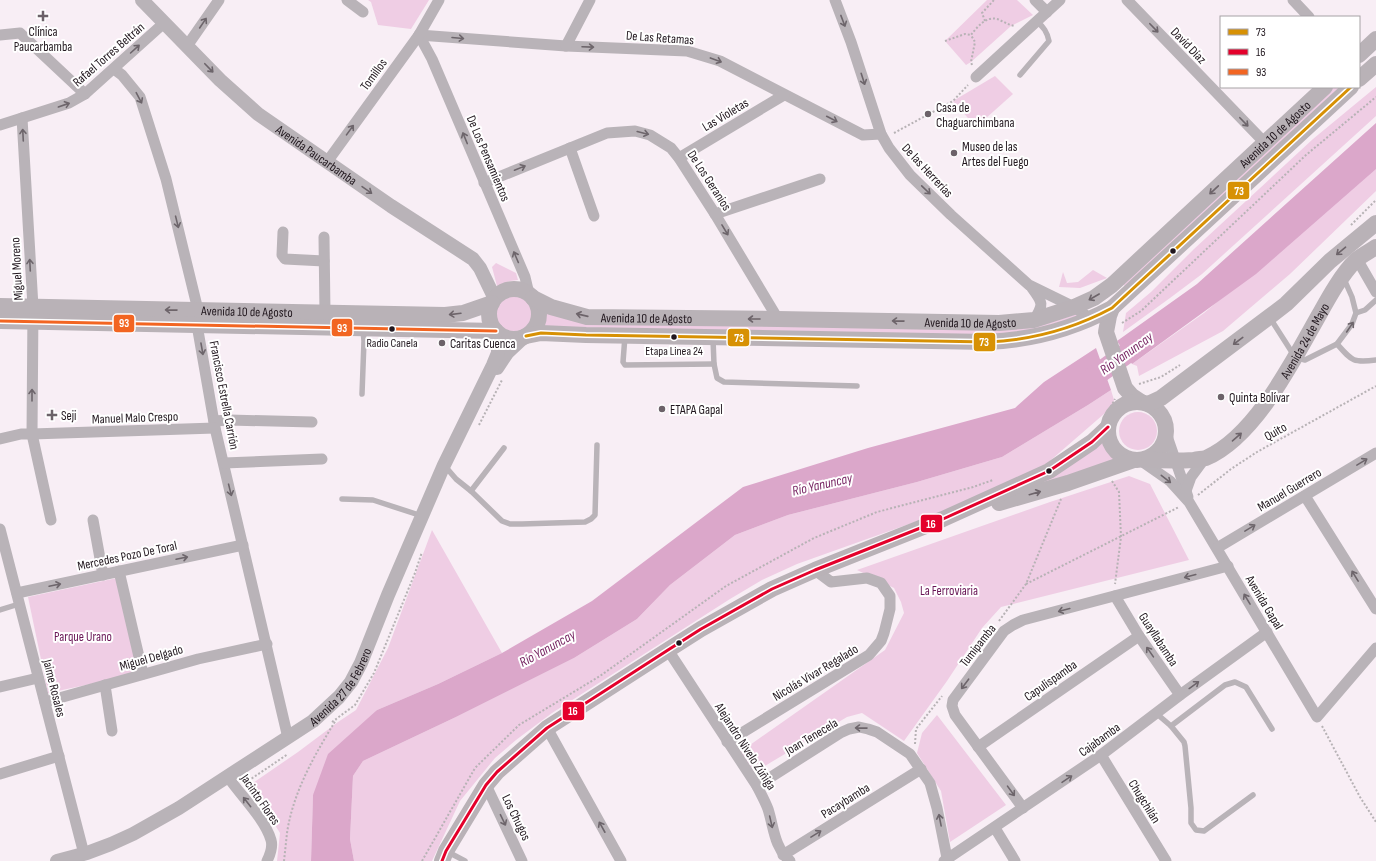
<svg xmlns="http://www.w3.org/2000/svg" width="1376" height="861" font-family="'Sofia Sans Condensed',sans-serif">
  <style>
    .green { fill: #efcde4 }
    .water { fill: #dba7ca }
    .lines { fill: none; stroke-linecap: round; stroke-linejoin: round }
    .river { stroke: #dba7ca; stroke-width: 21 }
    .path { stroke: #b7b2b5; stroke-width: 2; stroke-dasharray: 2 2; stroke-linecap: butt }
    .service { stroke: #b9b3b8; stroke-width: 5.5 }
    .minor { stroke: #b9b3b8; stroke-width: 11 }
    .tertiary { stroke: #b9b3b8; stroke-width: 14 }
    .secondary { stroke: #b9b2b7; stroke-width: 16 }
    .bus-1-casing { stroke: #fff; stroke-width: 6 }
    .bus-2-casing { stroke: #fff; stroke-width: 6 }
    .bus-3-casing { stroke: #fff; stroke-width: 6 }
    .bus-1 { stroke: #d79104; stroke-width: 3 }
    .bus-2 { stroke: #e4002b; stroke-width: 3 }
    .bus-3 { stroke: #f26522; stroke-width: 3 }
    .oneway { stroke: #6d656b }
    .oneway2 { stroke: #6d646a }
    .poi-dot { fill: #6c6269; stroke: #fff; stroke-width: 1.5 }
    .bus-dot { fill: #21171e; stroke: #fff; stroke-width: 1.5 }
    .labels { text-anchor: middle; stroke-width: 4; stroke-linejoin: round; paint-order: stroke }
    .bus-label { font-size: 12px; fill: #21171e; stroke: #fff }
    .poi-label { font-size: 13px; fill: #21171e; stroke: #fff; text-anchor: start }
    .street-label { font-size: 13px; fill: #21171e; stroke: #fff }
    .park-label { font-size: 13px; fill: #681555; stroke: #fff }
    .water-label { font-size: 14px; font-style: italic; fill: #782764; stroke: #fff }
    .line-badge { stroke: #fff; stroke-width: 1.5 }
    .badge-label { font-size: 11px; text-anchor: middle; font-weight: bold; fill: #fff }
  </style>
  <rect width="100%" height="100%" fill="#f8eef5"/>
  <g class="green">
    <path d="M 368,0 L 429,0 L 411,29 L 378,25 L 371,2 Z"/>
    <path d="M 987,0 L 1017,0 L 1033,15 L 1011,26 L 971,62 L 966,65 L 945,41 Z"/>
    <path d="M 995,76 L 1013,94 L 976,127 L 953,101 Z"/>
    <path d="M 1331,87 L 1341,87 L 1126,287 L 1121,283 Z"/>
    <path d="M 1376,87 L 1376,116 L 1202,274 L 1170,298 L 1123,332 L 1126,313 L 1151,292 L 1194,249 L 1313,139 Z"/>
    <path d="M 1376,168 L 1376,191 L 1290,274 L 1223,331 L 1139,376 L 1137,366 L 1132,364 L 1204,313 Z"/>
    <path d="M 496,263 L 516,273 L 518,280 L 510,281 L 497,286 L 492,267 Z"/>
    <path d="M 1093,270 L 1107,278 L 1080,288 L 1059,287 L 1063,272 L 1067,283 L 1078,282 Z"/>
    <circle cx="514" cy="314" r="21"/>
    <path d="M 537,304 L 587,317 L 999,323 L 1074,307 L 1091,319 L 1037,337 L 532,332 C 539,322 540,315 537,304 Z"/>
    <path d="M 1111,390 L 1114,400 L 1112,407 L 1044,466 L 940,513 L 797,564 L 762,580 L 730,599 L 552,713 L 516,740 L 495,758 L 460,801 L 432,861 L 354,861 L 350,839 L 353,776 L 363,761 L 456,717 L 574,658 L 637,619 L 670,585 L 735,535 L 788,515 L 917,482 L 1002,457 L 1088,405 Z"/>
    <circle cx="1138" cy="431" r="19"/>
    <path d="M 1106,435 L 1112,451 L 1121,459 L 963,512 Z"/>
    <path d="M 1129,476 L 1150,484 L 1189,560 L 1001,607 L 982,628 L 947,681 L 904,741 L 862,713 L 847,717 L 753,773 L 740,752 L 885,650 L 904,613 L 901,602 L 894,588 L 857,570 L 1050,502 Z"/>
    <path d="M 432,530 L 502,653 L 438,684 L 377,710 L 313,795 L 311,861 L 277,861 L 280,833 L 250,785 L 298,752 L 338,722 L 356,710 L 388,648 Z"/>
    <path d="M 117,578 L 138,674 L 48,693 L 28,597 Z"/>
    <path d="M 937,715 L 1006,805 L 950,842 L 941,791 L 917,753 L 922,733 Z"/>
  </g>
  <g class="water">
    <path d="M 1376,123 L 1376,169 L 1256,274 L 1132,364 L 1117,341 L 1197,284 Z"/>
    <path d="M 1096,348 L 1111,390 L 1088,405 L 1002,457 L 917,482 L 788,515 L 735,535 L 670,585 L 637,619 L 574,658 L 456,717 L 363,761 L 353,776 L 350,839 L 354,861 L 311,861 L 313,795 L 328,754 L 377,710 L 438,684 L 502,653 L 592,601 L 743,487 L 868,448 L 1015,408 L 1044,382 Z"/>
  </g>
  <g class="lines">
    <path class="river" d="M 1081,386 L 1148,338"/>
    <g class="path">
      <path d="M 985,21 L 982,13 L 994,0"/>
      <path d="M 945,41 L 965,34 L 971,35"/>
      <path d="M 972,65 L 971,62 L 975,42 L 971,35 C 977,27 986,16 997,19 C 1003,21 1008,25 1015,26"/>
      <path d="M 894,133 L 953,101 L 968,85"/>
      <path d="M 1351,225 L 1376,200"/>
      <path d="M 1122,323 L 1141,311 L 1306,155 L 1376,97"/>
      <path d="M 1139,384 L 1161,377 L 1180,365"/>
      <path d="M 1107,414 L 1115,399"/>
      <path d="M 479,425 L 502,380"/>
      <path d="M 1112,481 L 1119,492 L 1121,537 L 1115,584"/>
      <path d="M 1198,495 L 1231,469 L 1257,452 L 1376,386"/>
      <path d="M 1026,584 L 1179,507"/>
      <path d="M 999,621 L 1026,584 L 1061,499"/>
      <path d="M 332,722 L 355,705 L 374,673 L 415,573 L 422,552"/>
      <path d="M 1322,726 L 1360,797 L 1376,822"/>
      <path d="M 915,744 L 916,729 L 942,696"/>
      <path d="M 245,783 L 288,754"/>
      <path d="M 284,861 C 285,852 286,842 287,833 C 293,792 315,754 336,720"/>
      <path d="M 422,861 L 475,768 L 519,725 L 600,676 L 726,586 L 814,538 L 877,512 L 973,487 L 993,480"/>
    </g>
    <g class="service">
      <path d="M 1020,75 L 1049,41 C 1047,32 1044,27 1036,21"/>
      <path d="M 1356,313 L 1365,310 L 1376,300"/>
      <path d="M 1270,318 L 1295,357 L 1305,360 L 1337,344 L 1352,324 L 1356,313 L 1352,297 L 1344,279"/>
      <path d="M 625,336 L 623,362 L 625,365 L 714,364"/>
      <path d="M 713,339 L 714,364 L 717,378 L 724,382 L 857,386"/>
      <path d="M 1337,344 C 1352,361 1353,363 1376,360"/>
      <path d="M 362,394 L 364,341 L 363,330"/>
      <path d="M 444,465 L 456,479 L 471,491 L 502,521 L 510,524 L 522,524 L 585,522 L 591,519 L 595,515 L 597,445"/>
      <path d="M 471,491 L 504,448"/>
      <path d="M 342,499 L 373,500 L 422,516"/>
      <path d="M 0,610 L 19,604"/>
      <path d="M 1157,714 L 1171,726 L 1225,685 L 1235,682 L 1246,687 L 1272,729"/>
      <path d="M 1171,726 L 1184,742 L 1185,746 L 1191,808 L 1191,823 L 1196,830 L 1204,831 L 1253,795"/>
      <path d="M 448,852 L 465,861"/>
    </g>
    <g class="minor">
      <path d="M 347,0 L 363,12"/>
      <path d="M 835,0 L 851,42 L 881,134 L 889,148 L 910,175 L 951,215 L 1029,285 L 1074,307 L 1091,319"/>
      <path d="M 1035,0 L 1047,12"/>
      <path d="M 1127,0 L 1265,143"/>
      <path d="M 1293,0 L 1309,17"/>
      <path d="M 0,35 L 20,33 L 85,94"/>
      <path d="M 419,35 L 566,46 L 687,51 L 720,61 L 863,135 L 881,134"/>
      <path d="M 419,35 L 432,59 L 525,277 L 529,294"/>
      <path d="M 187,46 L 219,0"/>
      <path d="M 566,46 L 590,0"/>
      <path d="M 114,69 L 122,75 L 140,97 L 166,179 L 198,310 L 197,325 L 215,428 L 288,738"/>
      <path d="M 976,77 L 1060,0"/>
      <path d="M 22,118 L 33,307 L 32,434 L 51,520"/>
      <path d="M 0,125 L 69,103 L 85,94 L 164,23"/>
      <path d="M 570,148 L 594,216"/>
      <path d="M 679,158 L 784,95"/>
      <path d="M 327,162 L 419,35 L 439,0"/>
      <path d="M 484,183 L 607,133 L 635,131 L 650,135 L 671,148 L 679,158 L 715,214 L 778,319"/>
      <path d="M 715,214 L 820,179"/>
      <path d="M 283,232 L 282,255 L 285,259 L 324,261"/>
      <path d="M 324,237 L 325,313"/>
      <path d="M 1357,259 L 1376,292"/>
      <path d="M 1032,288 C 1043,303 1044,304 1034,320"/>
      <path d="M 214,421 L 229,420 L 312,422"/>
      <path d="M 1167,436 L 1188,497"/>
      <path d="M 0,439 L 21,434 L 32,434 L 215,428"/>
      <path d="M 1140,460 L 1170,481 L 1189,502 L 1317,717 L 1376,648"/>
      <path d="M 224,463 L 322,459"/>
      <path d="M 1186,491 L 1191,477 L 1205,458"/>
      <path d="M 1305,496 L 1376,609"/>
      <path d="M 93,520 L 103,575"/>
      <path d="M 0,529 L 84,854"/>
      <path d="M 1217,548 L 1376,453"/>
      <path d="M 119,571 L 143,674"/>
      <path d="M 17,593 L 243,545"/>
      <path d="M 1115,596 L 1139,636 L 1180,695"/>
      <path d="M 668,650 L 757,786 C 761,794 765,801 768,809 C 774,828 774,847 790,861"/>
      <path d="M 105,685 L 112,731"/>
      <path d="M 0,687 L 38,678"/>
      <path d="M 45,702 L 198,659 L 267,644"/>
      <path d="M 547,728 L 621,861"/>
      <path d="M 727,742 L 869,655 L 881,641 L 884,633 L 890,609 L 890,596 L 881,583 L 867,578 L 831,582 L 815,570"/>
      <path d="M 978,747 L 1139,636"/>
      <path d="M 1101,755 L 1166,861"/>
      <path d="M 0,774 L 59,756"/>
      <path d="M 228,777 C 241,796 265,819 271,840 C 273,847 270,855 267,861"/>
      <path d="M 486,785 L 522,861"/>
      <path d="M 757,786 L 840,733 L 849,729 L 859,727 L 868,729 L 877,732 L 910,754 L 930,783 L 937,808 L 947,858"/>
      <path d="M 1023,808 L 955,715 L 952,706 L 953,700 L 1004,631 L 1013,625 L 1023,620 L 1228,566"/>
      <path d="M 995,828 L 1015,861"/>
      <path d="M 783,855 L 921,769"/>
      <path d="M 944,861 L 1101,755 L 1180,695 L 1267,632"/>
    </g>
    <g class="tertiary">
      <path id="s1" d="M 142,0 L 220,80 L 258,114 L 391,206 L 473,259 L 480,268 L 495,299"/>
      <path d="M 497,368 L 507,353 L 523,338"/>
      <path id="s2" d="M 57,861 L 87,853 L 111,844 L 133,834 L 179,808 L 313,721 L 339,697 L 351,682 L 361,663 L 388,595 L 444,465 L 493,365 L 498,353 L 498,333"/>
    </g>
    <g class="secondary">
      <path d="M 1359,55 L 1376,39"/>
      <path d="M 1359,79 L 1376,64"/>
      <circle cx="514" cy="314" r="25"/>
      <path id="s3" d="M 533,298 L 551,307 L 587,317 L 778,319 L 999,323 L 1034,320 L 1074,307 L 1094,298 L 1112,285 L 1325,87"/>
      <path id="s4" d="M 0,306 L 445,315 L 463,313 L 492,303"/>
      <path d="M 1112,308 L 1109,316 L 1106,332 L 1125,388 L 1132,396 L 1141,402"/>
      <path d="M 0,321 L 496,331"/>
      <path d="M 526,336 L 541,333 L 586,335 L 988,342 C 1033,340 1073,329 1112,308 L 1351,87"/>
      <circle cx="1137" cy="431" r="29"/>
      <path d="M 1148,404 L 1161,398 L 1269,317 L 1286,304 L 1330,261 L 1376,223"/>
      <path id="s5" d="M 1145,459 C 1162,461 1177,461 1194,460 C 1198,459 1202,459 1206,458 C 1255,437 1293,361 1319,315 C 1329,297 1341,275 1356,260 C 1362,255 1370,251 1376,247"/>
      <path d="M 999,503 L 1068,483 L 1134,460"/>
      <path d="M 442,861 L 446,851 L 486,785 L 497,772 L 547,728 L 668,650 L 701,629 L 772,589 L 815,570 L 943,519 L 1049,471 L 1092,442 L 1108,427"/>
    </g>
    <g class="bus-1-casing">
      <path id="bus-1" d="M 526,336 L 541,333 L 586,335 L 988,342 C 1033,340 1073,329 1112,308 L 1351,87"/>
    </g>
    <g class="bus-2-casing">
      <path id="bus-2" d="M 442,861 L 446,851 L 486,785 L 497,772 L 547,728 L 668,650 L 701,629 L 772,589 L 815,570 L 943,519 L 1049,471 L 1092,442 L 1108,427"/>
    </g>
    <g class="bus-3-casing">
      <path id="bus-3" d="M 0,321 L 496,331"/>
    </g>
    <use href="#bus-1" class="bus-1"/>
    <use href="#bus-2" class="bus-2"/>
    <use href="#bus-3" class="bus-3"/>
  </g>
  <defs><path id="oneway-shaft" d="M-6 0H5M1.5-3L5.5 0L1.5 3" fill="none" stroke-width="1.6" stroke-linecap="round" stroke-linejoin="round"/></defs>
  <g class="oneway">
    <use href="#oneway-shaft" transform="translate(843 21) rotate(69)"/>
    <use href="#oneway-shaft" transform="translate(203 23) rotate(-56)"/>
    <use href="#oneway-shaft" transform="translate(1154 28) rotate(46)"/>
    <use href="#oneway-shaft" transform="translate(458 38) rotate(5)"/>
    <use href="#oneway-shaft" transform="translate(588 47) rotate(2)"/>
    <use href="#oneway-shaft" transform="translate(135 49) rotate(-42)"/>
    <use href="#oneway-shaft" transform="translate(716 60) rotate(20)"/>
    <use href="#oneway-shaft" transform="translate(209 68) rotate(46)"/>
    <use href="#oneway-shaft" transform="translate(863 79) rotate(72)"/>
    <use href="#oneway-shaft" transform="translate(139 98) rotate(62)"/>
    <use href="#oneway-shaft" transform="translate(64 105) rotate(-19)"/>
    <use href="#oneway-shaft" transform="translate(832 119) rotate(27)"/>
    <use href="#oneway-shaft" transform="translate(1244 122) rotate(46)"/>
    <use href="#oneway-shaft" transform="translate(350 130) rotate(-54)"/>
    <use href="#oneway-shaft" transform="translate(643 133) rotate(14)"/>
    <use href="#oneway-shaft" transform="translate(23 135) rotate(-93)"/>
    <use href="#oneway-shaft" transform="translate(465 138) rotate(-112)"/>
    <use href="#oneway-shaft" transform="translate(520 168) rotate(-22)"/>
    <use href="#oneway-shaft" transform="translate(367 190) rotate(35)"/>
    <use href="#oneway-shaft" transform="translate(926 190) rotate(44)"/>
    <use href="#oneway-shaft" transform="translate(177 222) rotate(76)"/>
    <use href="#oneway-shaft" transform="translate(725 230) rotate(59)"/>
    <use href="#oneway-shaft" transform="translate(516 257) rotate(-113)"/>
    <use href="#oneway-shaft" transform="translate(30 265) rotate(-93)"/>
    <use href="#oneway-shaft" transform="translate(1350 327) rotate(-56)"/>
    <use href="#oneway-shaft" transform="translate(202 349) rotate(80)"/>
    <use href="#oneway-shaft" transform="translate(32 395) rotate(-90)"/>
    <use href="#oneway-shaft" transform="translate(1362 462) rotate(-31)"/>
    <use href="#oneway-shaft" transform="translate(1166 479) rotate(38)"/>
    <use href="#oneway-shaft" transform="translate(230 490) rotate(76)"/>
    <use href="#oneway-shaft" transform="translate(1250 528) rotate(-31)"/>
    <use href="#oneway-shaft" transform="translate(182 558) rotate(-12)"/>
    <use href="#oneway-shaft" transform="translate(1190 576) rotate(165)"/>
    <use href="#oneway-shaft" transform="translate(1355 576) rotate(-122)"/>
    <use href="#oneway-shaft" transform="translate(55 585) rotate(-12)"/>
    <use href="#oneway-shaft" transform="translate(1247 599) rotate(-121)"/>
    <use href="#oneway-shaft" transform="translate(1064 610) rotate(165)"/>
    <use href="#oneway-shaft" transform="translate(1150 652) rotate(-125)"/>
    <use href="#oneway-shaft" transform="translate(965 684) rotate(127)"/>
    <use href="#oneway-shaft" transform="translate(1194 685) rotate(-36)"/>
    <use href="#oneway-shaft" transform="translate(861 728) rotate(-179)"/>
    <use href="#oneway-shaft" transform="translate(1067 779) rotate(-34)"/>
    <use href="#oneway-shaft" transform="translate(1011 791) rotate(54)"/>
    <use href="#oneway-shaft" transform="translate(247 802) rotate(-128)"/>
    <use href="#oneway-shaft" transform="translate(503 820) rotate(64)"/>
    <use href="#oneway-shaft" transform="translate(940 820) rotate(-101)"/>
    <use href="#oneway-shaft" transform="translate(771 822) rotate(77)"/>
    <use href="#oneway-shaft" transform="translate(602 827) rotate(-119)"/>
    <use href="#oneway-shaft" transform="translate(816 834) rotate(-32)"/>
  </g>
  <g class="oneway2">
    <use href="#oneway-shaft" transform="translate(1214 190) rotate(137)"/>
    <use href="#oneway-shaft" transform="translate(1341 251) rotate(140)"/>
    <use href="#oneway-shaft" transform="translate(1094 297) rotate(150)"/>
    <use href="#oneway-shaft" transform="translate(171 310) rotate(-179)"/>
    <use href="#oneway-shaft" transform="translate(455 314) rotate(173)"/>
    <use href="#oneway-shaft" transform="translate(582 315) rotate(-167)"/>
    <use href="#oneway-shaft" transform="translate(754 319) rotate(-180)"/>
    <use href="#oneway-shaft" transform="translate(898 321) rotate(-179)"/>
    <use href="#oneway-shaft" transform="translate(1238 341) rotate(143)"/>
    <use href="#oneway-shaft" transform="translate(1237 437) rotate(-41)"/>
    <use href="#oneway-shaft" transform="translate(1035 493) rotate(-16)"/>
  </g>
  <g class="poi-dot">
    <path d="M41 10h4v4h4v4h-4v4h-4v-4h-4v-4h4z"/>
    <circle cx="928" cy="114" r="4"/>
    <circle cx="954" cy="153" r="4"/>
    <circle cx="442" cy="343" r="4"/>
    <circle cx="1221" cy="397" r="4"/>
    <circle cx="662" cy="409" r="4"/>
    <path d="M50 409h4v4h4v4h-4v4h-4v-4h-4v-4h4z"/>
  </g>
  <g class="bus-dot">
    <circle cx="1173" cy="251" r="3.5"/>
    <circle cx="392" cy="329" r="3.5"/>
    <circle cx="674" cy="337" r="3.5"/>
    <circle cx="1049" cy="471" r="3.5"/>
    <circle cx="679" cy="643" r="3.5"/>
  </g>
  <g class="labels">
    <g class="bus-label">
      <text x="392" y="347">Radio Canela</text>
      <text x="674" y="355">Etapa Linea 24</text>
    </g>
    <g class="poi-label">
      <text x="43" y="36" text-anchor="middle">Clínica<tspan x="43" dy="15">Paucarbamba</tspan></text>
      <text x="936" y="112">Casa de<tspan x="936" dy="15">Chaguarchimbana</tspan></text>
      <text x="962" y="151">Museo de las<tspan x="962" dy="15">Artes del Fuego</tspan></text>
      <text x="450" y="348">Caritas Cuenca</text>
      <text x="1229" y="402">Quinta Bolívar</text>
      <text x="670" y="414">ETAPA Gapal</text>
      <text x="61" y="420">Seji</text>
    </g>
    <g class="street-label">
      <text transform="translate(660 37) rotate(4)" y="5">De Las Retamas</text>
      <text transform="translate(1189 45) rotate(46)" y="5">David Díaz</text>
      <text transform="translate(108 54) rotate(-41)" y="5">Rafael Torres Beltrán</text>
      <text transform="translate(373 74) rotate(-54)" y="5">Tomillos</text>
      <text transform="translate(725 114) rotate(-31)" y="5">Las Violetas</text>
      <text dy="5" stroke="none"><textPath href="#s3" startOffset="813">Avenida 10 de Agosto</textPath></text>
      <text dy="5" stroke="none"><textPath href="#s1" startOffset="234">Avenida Paucarbamba</textPath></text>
      <text transform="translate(489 158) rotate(67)" y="5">De Los Pensamientos</text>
      <text transform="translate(928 170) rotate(47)" y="5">De las Herrerías</text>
      <text transform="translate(710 180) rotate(57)" y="5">De Los Geranios</text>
      <text transform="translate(16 269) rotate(-93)" y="5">Miguel Moreno</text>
      <text dy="5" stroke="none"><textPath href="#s4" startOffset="247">Avenida 10 de Agosto</textPath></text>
      <text dy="5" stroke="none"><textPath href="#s3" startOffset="117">Avenida 10 de Agosto</textPath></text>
      <text dy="5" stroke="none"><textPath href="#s3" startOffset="441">Avenida 10 de Agosto</textPath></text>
      <text dy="5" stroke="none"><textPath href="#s5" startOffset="217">Avenida 24 de Mayo</textPath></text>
      <text transform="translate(225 395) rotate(79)" y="5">Francisco Estrella Carrión</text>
      <text transform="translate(135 417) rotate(-2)" y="5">Manuel Malo Crespo</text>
      <text transform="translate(1275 431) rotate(-29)" y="5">Quito</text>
      <text transform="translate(1289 489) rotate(-31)" y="5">Manuel Guerrero</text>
      <text transform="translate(127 555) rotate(-12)" y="5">Mercedes Pozo De Toral</text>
      <text transform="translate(1265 602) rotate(59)" y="5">Avenida Gapal</text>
      <text transform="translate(1159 639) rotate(57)" y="5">Guayllabamba</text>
      <text transform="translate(977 645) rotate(-52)" y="5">Tumipamba</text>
      <text transform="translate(151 657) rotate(-16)" y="5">Miguel Delgado</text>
      <text transform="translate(815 672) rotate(-31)" y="5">Nicolás Vivar Regalado</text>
      <text transform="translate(1050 680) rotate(-35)" y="5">Capulispamba</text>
      <text dy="5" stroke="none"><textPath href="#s2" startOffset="338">Avenida 27 de Febrero</textPath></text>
      <text transform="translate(55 688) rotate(76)" y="5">Jaime Rosales</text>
      <text transform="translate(811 736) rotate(-31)" y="5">Joan Tenecela</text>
      <text transform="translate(1099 739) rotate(-36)" y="5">Cajabamba</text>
      <text transform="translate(746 746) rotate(57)" y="5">Alejandro Nivelo Zúñiga</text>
      <text transform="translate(261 799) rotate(55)" y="5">Jacinto Flores</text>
      <text transform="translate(845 800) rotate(-32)" y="5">Pacaybamba</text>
      <text transform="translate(1145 801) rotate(58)" y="5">Chugchilán</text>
      <text transform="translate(517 817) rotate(64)" y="5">Los Chugos</text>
    </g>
    <g class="park-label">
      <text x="949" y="595">La Ferroviaria</text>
      <text x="83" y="641">Parque Urano</text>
    </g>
    <g class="water-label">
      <text transform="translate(1126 353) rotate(-36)" y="5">Río Yanuncay</text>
      <text transform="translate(822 484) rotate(-13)" y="5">Río Yanuncay</text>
      <text transform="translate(547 648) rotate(-29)" y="5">Río Yanuncay</text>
    </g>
  </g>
  <g class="line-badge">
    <rect x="1227" y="181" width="23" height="19" rx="4" fill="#d79104"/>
    <rect x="113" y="314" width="22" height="19" rx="4" fill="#f26522"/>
    <rect x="331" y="318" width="22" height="19" rx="4" fill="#f26522"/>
    <rect x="727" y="328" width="23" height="19" rx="4" fill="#d79104"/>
    <rect x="973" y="332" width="23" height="20" rx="4" fill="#d79104"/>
    <rect x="920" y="514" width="23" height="19" rx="4" fill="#e4002b"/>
    <rect x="562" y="701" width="23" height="20" rx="4" fill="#e4002b"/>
  </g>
  <g class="badge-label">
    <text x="1239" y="195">73</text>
    <text x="124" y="327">93</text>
    <text x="342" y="332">93</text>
    <text x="739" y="342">73</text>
    <text x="984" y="346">73</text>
    <text x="931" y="528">16</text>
    <text x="573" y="715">16</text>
  </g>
  <rect x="1220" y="16" width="140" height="72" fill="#ffffff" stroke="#a6a2a5"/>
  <rect x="1228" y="29" width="20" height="6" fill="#d79104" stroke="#a6a2a5"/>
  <text x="1256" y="36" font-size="12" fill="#21171e">73</text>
  <rect x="1228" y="49" width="20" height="6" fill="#e4002b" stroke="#a6a2a5"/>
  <text x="1256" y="56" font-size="12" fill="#21171e">16</text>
  <rect x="1228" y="69" width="20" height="6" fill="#f26522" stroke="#a6a2a5"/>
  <text x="1256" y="76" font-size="12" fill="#21171e">93</text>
</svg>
